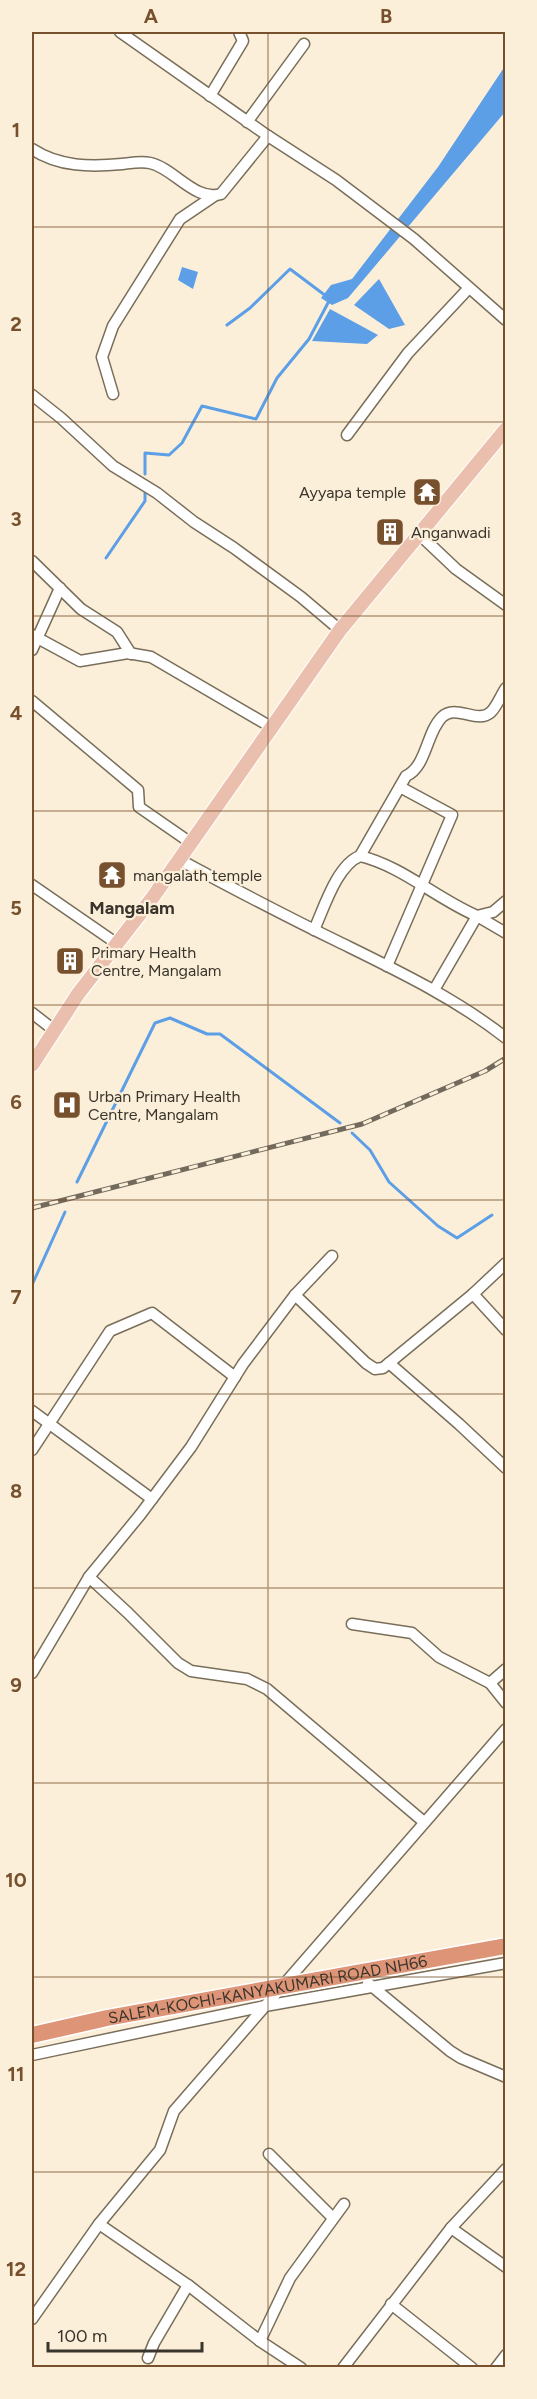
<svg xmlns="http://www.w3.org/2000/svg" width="537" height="2399" font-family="Figtree,sans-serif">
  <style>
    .water { fill: #5c9fe7 }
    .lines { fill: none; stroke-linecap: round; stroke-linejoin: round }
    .stream { stroke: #5c9fe7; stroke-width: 3 }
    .minor-casing { stroke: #796e5a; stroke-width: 13 }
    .major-casing { stroke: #fff; stroke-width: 16 }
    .highway-casing { stroke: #fff; stroke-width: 19 }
    .minor { stroke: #fff; stroke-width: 10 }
    .major { stroke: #ebbfad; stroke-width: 14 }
    .highway { stroke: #de9477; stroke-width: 16 }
    .rail-casing { stroke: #716a5d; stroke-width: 5 }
    .rail { stroke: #fcefd9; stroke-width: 3; stroke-dasharray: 9; stroke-linecap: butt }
    .grid { fill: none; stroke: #77512d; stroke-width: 1.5; stroke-opacity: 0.55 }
    .labels { text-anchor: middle; stroke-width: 4.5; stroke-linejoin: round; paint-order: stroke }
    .poi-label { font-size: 16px; fill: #3a352c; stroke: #fcefd9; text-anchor: start }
    .street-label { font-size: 16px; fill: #3a352c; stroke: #fcefd9 }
    .neighbourhood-label { font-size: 18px; font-weight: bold; fill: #3a352c; stroke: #fcefd9 }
    .neatline { fill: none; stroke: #77512d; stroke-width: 2 }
    .grid-label { font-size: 20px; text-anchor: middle; font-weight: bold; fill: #77512d }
  </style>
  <rect width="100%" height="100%" fill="#fcefd9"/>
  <g class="water">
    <path d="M 505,66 L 505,112 L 348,298 L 332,305 L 321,298 L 331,285 L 352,279 L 438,167 Z"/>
    <path d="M 182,267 L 198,272 L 193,289 L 178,280 Z"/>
    <path d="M 379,279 L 405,325 L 389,329 L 354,305 Z"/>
    <path d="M 330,309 L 378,335 L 367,344 L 312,341 Z"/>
  </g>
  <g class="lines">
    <g class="stream">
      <path d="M 227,325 L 250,308 L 290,269 L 326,296"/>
      <path d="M 145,474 L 145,453 L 169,455 L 182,443 L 202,406 L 256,419 L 277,378 L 309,339 L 329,301"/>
      <path d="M 106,558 L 145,501 L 145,493"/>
      <path d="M 352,1133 L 370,1150 L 389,1182 L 438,1226 L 457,1238 L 492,1215"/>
      <path d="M 77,1182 L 155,1023 L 170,1018 L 207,1034 L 220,1034 L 340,1123"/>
      <path d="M 32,1285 L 65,1212"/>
    </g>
    <g class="minor-casing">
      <g id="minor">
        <path d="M 120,32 L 268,136 L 336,180 L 414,239 L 506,320"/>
        <path d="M 210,96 L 243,41 L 239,32"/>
        <path d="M 247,122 L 304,44"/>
        <path d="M 32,149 C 59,167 91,167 122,164 C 131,163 141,161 150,163 C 174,168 195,202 221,194 L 268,136"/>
        <path d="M 113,394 L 102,357 L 113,326 L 180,219 L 214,196"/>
        <path d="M 32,395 L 61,418 L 113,466 L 157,493 L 194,522 L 234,548 L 301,597 L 340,630"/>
        <path d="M 347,435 L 408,353 L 468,289"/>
        <path d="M 418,533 L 456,569 L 506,605"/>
        <path d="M 32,561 L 81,609 L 117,632 L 131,654"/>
        <path d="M 32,635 L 80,661 L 128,653 L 151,657 L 271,727"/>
        <path d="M 32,650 L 60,588"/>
        <path d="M 32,701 L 138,790 L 139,807 L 191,843"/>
        <path d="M 360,856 L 406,776 C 427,766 426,733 442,717 C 456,703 477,725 491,712 C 497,706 501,695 506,688"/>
        <path d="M 180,860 C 232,888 285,916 339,942 C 396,970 455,998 506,1038"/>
        <path d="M 32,885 L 116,943"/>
        <path d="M 314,930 C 324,908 337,865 360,856 C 402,866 437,899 477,916 L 493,912 L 506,901"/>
        <path d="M 387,966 L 452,815 L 400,787"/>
        <path d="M 434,990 L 477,916 L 506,933"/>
        <path d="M 32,1013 L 54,1030"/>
        <path d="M 473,1294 L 506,1330"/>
        <path d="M 295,1295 L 366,1363 L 375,1369 L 383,1368 L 473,1294 L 506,1263"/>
        <path d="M 389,1363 L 459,1424 L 506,1468"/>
        <path d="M 32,1411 L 152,1499"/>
        <path d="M 32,1450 L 110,1331 L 152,1313 L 235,1377"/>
        <path d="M 89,1577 L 128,1613 L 178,1663 L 191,1671 L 247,1679 L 267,1689 L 424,1822"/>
        <path d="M 352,1624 L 412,1633 L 439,1657 L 490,1683"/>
        <path d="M 506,1669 L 490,1683 L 506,1703"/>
        <path d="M 32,1673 L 89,1577 L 140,1515 L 191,1447 L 243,1364 L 295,1295 L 332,1256"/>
        <path d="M 368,1983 L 450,2051 L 461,2058 L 506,2077"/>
        <path d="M 32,2055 L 265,2006 L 506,1963"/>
        <path d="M 269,2154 L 333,2218"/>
        <path d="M 99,2224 L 188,2285 L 260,2341 L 301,2368"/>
        <path d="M 451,2228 L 506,2267"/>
        <path d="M 391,2304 L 472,2368"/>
        <path d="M 32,2319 L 99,2224 L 160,2150 L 174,2111 L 506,1729"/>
        <path d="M 260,2341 L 290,2278 L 344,2204"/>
        <path d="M 148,2358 L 154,2343 L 188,2285"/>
        <path d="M 343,2368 L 451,2228 L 506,2169"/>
        <path d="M 496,2368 L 506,2355"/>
      </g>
    </g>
    <g class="major-casing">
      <path id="major" d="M 32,1065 L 78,994 L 153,897 L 340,630 L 506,429"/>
    </g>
    <g class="highway-casing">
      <g id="highway">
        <path id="s1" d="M 32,2035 L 107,2018 L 506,1946"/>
      </g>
    </g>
    <use href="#minor" class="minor"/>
    <use href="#major" class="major"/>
    <use href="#highway" class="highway"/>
    <g class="rail-casing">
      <path id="rail" d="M 32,1208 L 362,1124 L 485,1071 L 506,1058"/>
    </g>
    <use href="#rail" class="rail"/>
  </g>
  <path class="grid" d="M 268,32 L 268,2368M 32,227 L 506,227M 32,422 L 506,422M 32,616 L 506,616M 32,811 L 506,811M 32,1005 L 506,1005M 32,1200 L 506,1200M 32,1394 L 506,1394M 32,1588 L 506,1588M 32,1783 L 506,1783M 32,1977 L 506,1977M 32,2172 L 506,2172"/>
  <defs>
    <g id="temple-square" transform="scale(1.5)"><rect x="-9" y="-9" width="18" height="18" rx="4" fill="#77512d" stroke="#fcefd9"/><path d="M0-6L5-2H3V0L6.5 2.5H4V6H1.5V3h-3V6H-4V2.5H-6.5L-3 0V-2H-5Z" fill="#fff"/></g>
    <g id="building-square" transform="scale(1.5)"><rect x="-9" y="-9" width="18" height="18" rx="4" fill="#77512d" stroke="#fcefd9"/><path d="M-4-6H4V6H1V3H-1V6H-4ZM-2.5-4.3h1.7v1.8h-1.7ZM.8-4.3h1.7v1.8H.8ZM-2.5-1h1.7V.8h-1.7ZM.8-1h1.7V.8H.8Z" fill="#fff"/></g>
    <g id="hospital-square" transform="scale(1.5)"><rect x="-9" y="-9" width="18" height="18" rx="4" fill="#77512d" stroke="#fcefd9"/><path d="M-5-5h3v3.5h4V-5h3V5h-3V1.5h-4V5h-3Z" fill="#fff"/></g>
  </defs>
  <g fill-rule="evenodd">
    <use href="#temple-square" x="427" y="492"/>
    <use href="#building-square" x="390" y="532"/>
    <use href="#temple-square" x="112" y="875"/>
    <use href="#building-square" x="70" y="961"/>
    <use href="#hospital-square" x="67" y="1105"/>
  </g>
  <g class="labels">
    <g class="poi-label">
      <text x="406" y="498" text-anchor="end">Ayyapa temple</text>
      <text x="411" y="538">Anganwadi</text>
      <text x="133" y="881">mangalath temple</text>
      <text x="91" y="958">Primary Health<tspan x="91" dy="18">Centre, Mangalam</tspan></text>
      <text x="88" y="1102">Urban Primary Health<tspan x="88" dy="18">Centre, Mangalam</tspan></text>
    </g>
    <g class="street-label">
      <text dy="6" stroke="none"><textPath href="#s1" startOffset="240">SALEM-KOCHI-KANYAKUMARI ROAD NH66</textPath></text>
    </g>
    <g class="neighbourhood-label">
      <text x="132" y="914">Mangalam</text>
    </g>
  </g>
  <rect width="537" height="2399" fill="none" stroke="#fcefd9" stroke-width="66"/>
  <path d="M48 2342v9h154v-9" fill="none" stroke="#3a352c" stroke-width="3"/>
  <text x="57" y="2342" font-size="18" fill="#3a352c" stroke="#fcefd9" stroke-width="4.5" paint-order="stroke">100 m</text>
  <rect x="33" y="33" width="471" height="2333" class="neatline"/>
  <g class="grid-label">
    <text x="151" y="23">A</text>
    <text x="386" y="23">B</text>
    <text x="16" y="137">1</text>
    <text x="16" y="331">2</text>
    <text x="16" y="526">3</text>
    <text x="16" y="720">4</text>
    <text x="16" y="915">5</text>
    <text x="16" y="1109">6</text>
    <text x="16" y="1304">7</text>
    <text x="16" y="1498">8</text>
    <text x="16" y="1692">9</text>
    <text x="16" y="1887">10</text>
    <text x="16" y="2081">11</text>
    <text x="16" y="2276">12</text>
  </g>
</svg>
